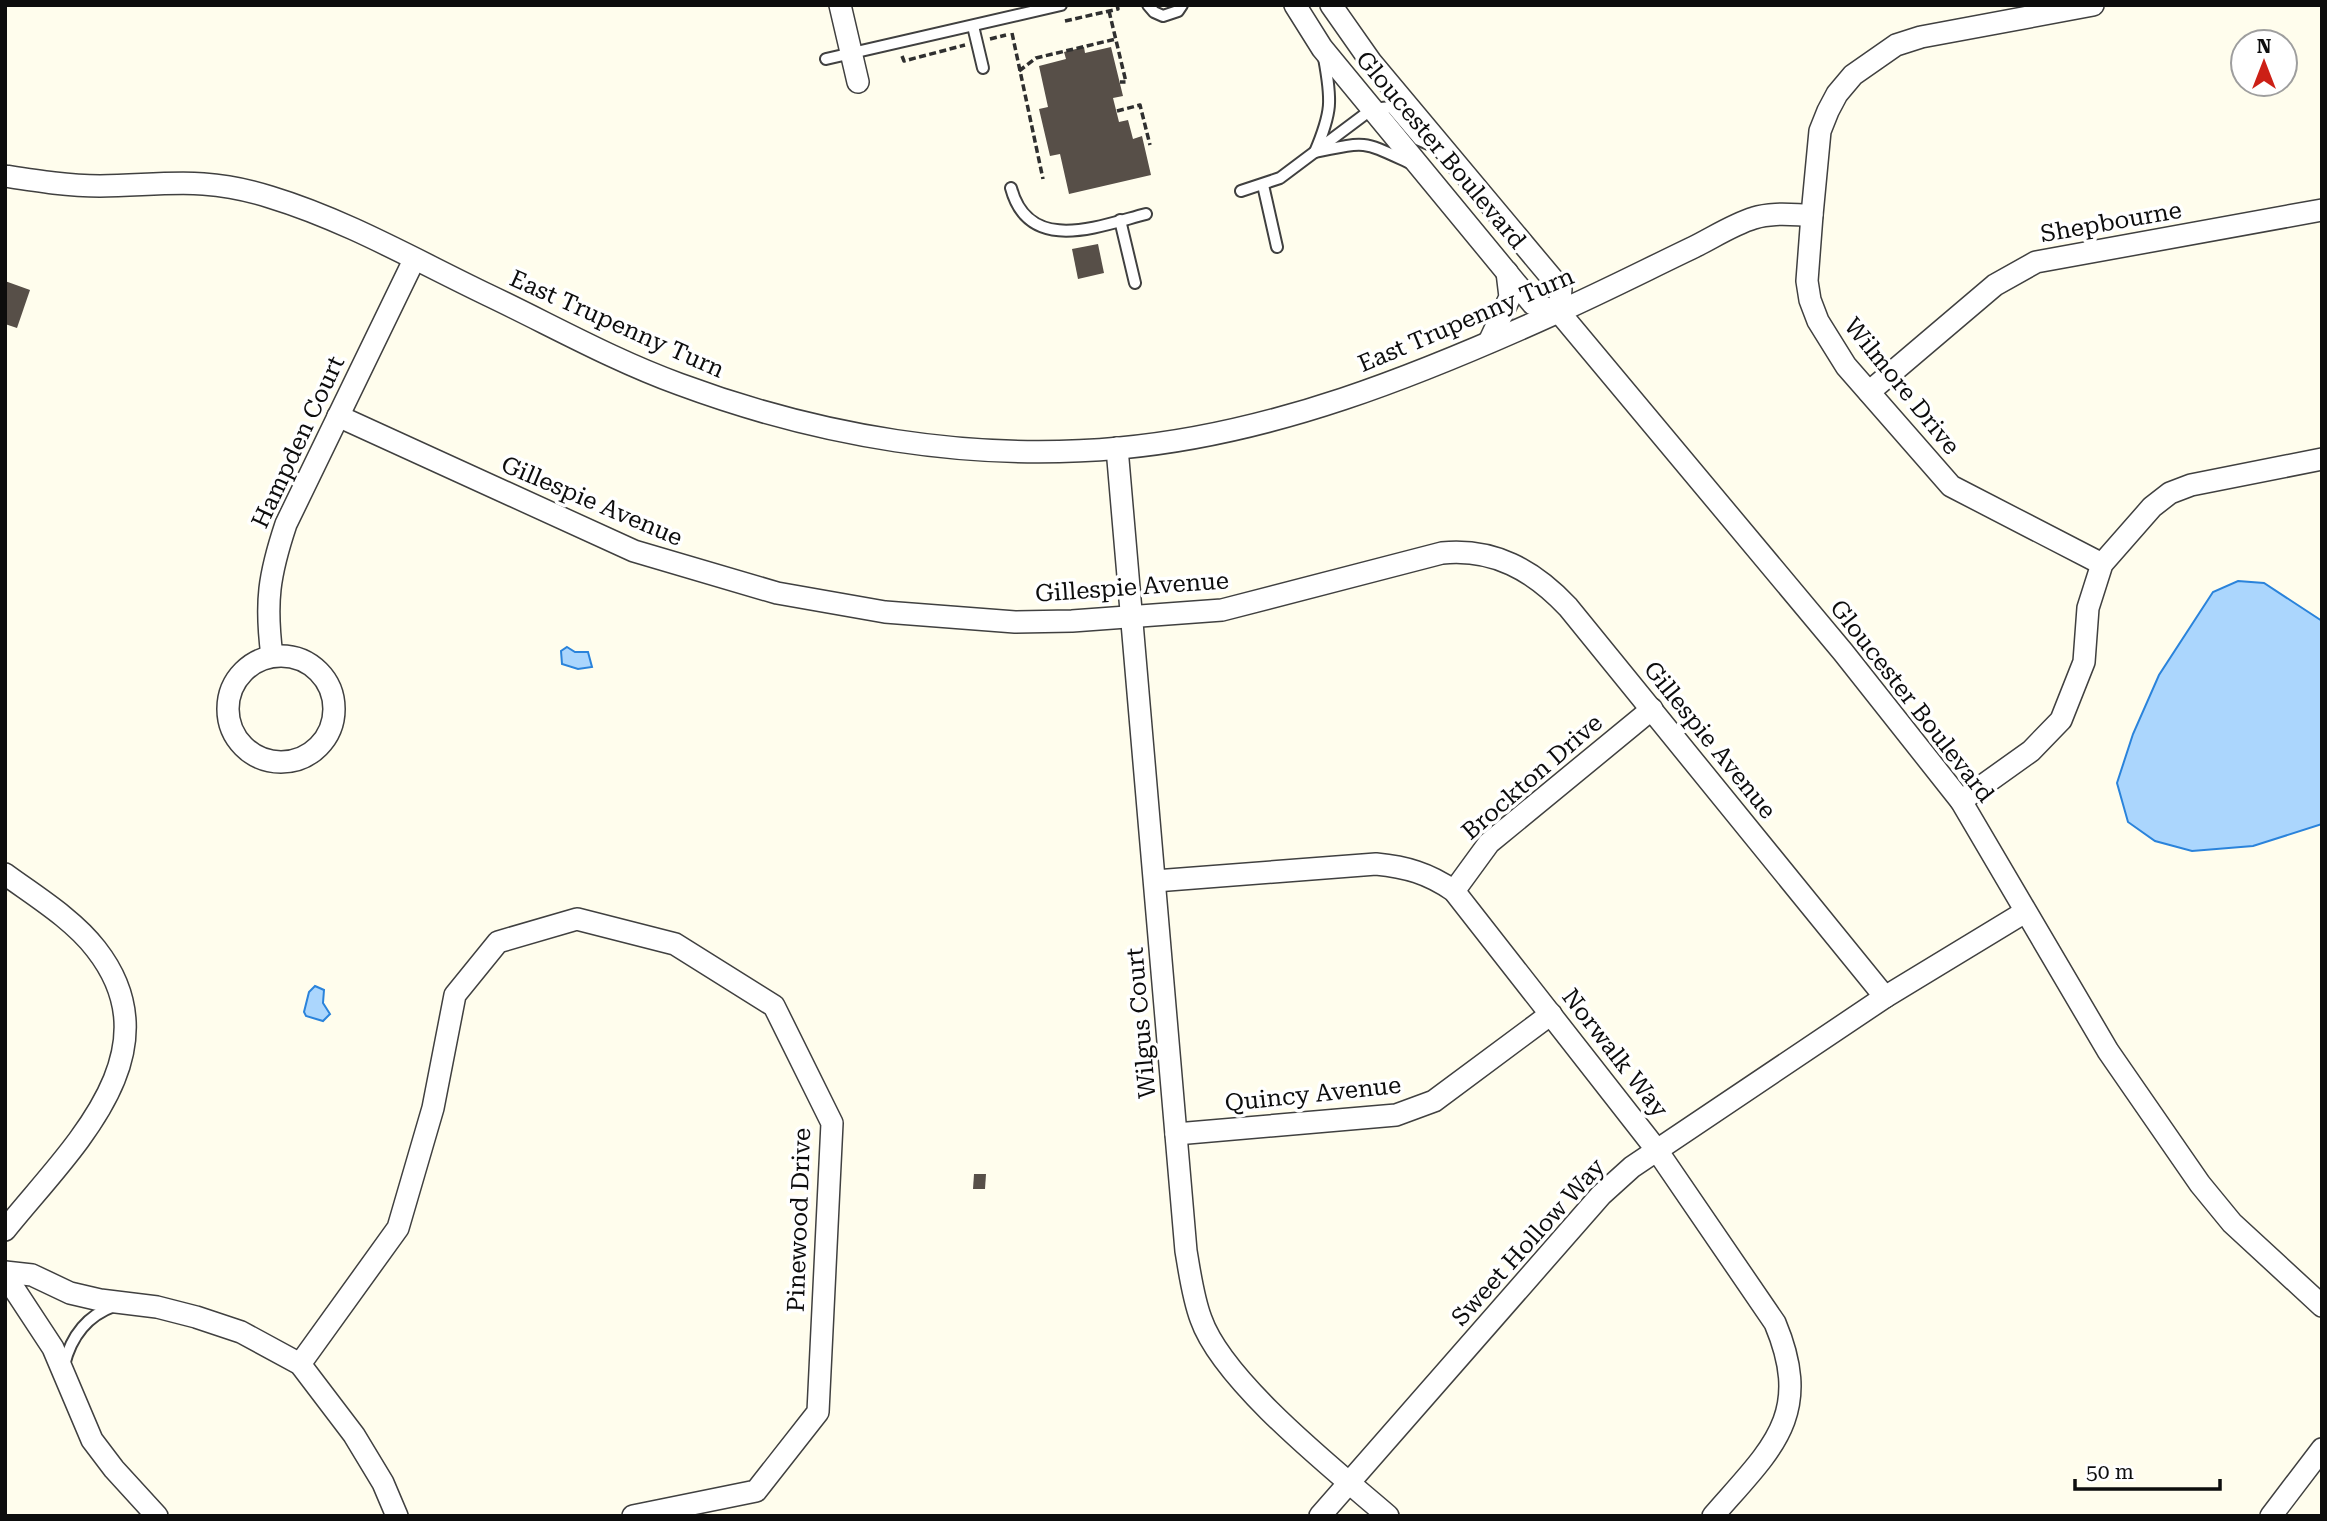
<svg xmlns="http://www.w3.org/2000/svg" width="2327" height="1521" font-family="'Roboto Serif',serif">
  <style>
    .water { fill: #abd6fd; stroke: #2a83db; stroke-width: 2 }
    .building { fill: #574f48 }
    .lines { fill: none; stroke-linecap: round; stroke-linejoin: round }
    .lane-casing { stroke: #404040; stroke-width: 14 }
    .street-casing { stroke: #404040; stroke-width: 24 }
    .path { stroke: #2f2f2f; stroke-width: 3.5; stroke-dasharray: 7 3.5; stroke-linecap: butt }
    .lane { stroke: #fff; stroke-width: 10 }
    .street { stroke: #fff; stroke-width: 21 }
    .labels { text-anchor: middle; stroke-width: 7; stroke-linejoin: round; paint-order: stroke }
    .street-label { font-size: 24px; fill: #0d0d0d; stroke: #fff }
  </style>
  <rect width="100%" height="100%" fill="#fffded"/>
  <g class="water">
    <path d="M 2238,581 L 2264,583 L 2322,621 L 2322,824 L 2253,846 L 2192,851 L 2155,841 L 2128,822 L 2117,783 L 2133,734 L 2159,675 L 2213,592 Z"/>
    <path d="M 567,647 L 575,652 L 588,652 L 592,667 L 578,669 L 562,664 L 561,651 Z"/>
    <path d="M 315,986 L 324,990 L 323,1003 L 330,1014 L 323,1021 L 306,1016 L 304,1012 L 309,992 Z"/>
  </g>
  <g class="building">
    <path d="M 1084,47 L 1085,53 L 1111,47 L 1123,96 L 1113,98 L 1119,122 L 1128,120 L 1133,139 L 1142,136 L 1151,175 L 1069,194 L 1060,154 L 1050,156 L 1039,109 L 1048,107 L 1039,66 L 1066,59 L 1064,52 Z"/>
    <path d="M 1098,244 L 1104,273 L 1078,279 L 1072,249 Z"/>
    <path d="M 5,281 L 30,290 L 17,328 L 5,324 Z"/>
    <path d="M 974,1174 L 986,1174 L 985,1189 L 973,1189 Z"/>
  </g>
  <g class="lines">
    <g class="lane-casing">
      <g id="lane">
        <path d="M 1148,5 L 1154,12 L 1163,16 L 1178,11 L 1182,5"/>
        <path d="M 973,26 L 983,68"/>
        <path d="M 1324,58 C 1332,101 1332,112 1315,152 C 1369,141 1362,141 1412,164"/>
        <path d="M 826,59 L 1061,5"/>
        <path d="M 1263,185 L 1277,247"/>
        <path d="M 1011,188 C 1029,255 1099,226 1146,214"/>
        <path d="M 1241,191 L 1280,178 L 1372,109 L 1391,107 L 1419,140 L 1438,148"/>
        <path d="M 1120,220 L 1135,283"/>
        <path d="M 64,1365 C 71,1337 86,1316 114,1306"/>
      </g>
    </g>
    <g class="street-casing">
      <g id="street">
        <path d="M 840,5 L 858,82"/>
        <path d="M 1295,5 L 1322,48 L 1533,304 L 1559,312 L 1843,652 L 1961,801 L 2108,1051 L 2200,1184 L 2232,1223 L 2322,1306"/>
        <path d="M 1331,5 L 1371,62 L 1561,289 L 1559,312"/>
        <path d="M 2093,5 L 1921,37 L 1896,45 L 1853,75 L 1837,94 L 1828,111 L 1820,131 L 1812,215 L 1807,281 L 1810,300 L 1818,321 L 1846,366 L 1951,486 L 2102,564"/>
        <path d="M 5,176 C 37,181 68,186 100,186 C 166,185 205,176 270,197 C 346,220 417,261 488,295 C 551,325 613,360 679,384 C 819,436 971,462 1120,448 C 1273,434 1417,376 1556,313 C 1603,292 1648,269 1694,247 C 1714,237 1734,224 1754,218 C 1772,212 1794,215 1812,215"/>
        <path d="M 1489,342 L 1510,297 L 1507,272"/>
        <path d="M 1869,392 L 1995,285 L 2036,262 L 2322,210"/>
        <path d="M 338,416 L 634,551 L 777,593 L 885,612 L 1015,622 L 1072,621 L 1222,610 L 1442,553 C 1494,548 1533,570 1568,607 L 1885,997"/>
        <path d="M 1117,448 L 1186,1251 C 1190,1274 1193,1298 1201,1319 C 1223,1382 1336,1471 1388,1516"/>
        <circle cx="281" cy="709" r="53"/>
        <path d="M 272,656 C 265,602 269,575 286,524 L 414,260"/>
        <path d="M 1961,801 L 2031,751 L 2061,720 L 2084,662 L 2088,608 L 2102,564 L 2152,507 L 2170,493 L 2191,485 L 2322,459"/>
        <path d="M 5,874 C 35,896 73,919 96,949 C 178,1054 68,1151 5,1230"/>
        <path d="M 1155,881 L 1376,864 C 1406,867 1428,873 1454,891 L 1656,1149 L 1775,1323 C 1814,1416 1771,1449 1713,1516"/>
        <path d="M 1454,891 L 1489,843 L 1652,709"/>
        <path d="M 1176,1134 L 1396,1115 L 1434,1101 L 1551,1014"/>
        <path d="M 5,1272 L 32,1275 L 70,1293 L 100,1300 L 157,1307 L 196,1317 L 241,1332 L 300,1364 L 354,1435 L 383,1483 L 397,1516"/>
        <path d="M 5,1275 L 53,1348 L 92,1440 L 114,1469 L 157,1516"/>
        <path d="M 300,1364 L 398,1228 L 433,1108 L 455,995 L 498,942 L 577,919 L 675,944 L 774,1006 L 832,1123 L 818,1412 L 756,1491 L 633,1516"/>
        <path d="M 1320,1516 L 1601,1195 L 1632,1167 L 1885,997 L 2025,912"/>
        <path d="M 2271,1516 L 2322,1449"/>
      </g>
    </g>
    <g class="path">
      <path d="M 1109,11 L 1126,82 L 1120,82"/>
      <path d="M 1065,21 L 1118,9 L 1117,5"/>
      <path d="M 1012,33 L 1043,179"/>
      <path d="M 990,39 L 1006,35"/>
      <path d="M 902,56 L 904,61 L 965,45"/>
      <path d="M 1019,71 L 1036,58 L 1116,39"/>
      <path d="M 1117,111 L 1140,105 L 1150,145"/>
    </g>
    <use href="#lane" class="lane"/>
    <use href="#street" class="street"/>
  </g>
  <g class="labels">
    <g class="street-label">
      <text transform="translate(1441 150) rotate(50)" y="8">Gloucester Boulevard</text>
      <text transform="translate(2111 222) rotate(-10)" y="8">Shepbourne</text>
      <text transform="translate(1466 320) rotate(-23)" y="8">East Trupenny Turn</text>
      <text transform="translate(617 324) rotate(24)" y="8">East Trupenny Turn</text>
      <text transform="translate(1902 386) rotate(51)" y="8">Wilmore Drive</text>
      <text transform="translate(298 442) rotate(-65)" y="8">Hampden Court</text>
      <text transform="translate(592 501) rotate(23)" y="8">Gillespie Avenue</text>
      <text transform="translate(1132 587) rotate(-4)" y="8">Gillespie Avenue</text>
      <text transform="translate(1912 701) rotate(52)" y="8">Gloucester Boulevard</text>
      <text transform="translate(1710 740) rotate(51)" y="8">Gillespie Avenue</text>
      <text transform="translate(1532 777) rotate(-41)" y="8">Brockton Drive</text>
      <text transform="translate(1141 1023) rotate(-95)" y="8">Wilgus Court</text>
      <text transform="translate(1615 1053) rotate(52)" y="8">Norwalk Way</text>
      <text transform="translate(1313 1094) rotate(-6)" y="8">Quincy Avenue</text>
      <text transform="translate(799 1220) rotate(-88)" y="8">Pinewood Drive</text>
      <text transform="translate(1528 1242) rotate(-48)" y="8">Sweet Hollow Way</text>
    </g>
  </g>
  <rect width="2327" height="1521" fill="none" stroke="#0d0d0d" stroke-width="14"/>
  <g transform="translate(2264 63)"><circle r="33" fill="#ffffff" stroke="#9e9e9e" stroke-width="2"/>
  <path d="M0-5L12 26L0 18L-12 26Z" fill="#cc2016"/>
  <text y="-10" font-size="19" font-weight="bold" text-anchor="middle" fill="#0d0d0d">N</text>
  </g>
  <path d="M2075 1479v10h145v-10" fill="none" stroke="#0d0d0d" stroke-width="3.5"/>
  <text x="2086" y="1479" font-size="21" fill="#0d0d0d" stroke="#ffffff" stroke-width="5" paint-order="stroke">50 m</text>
</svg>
